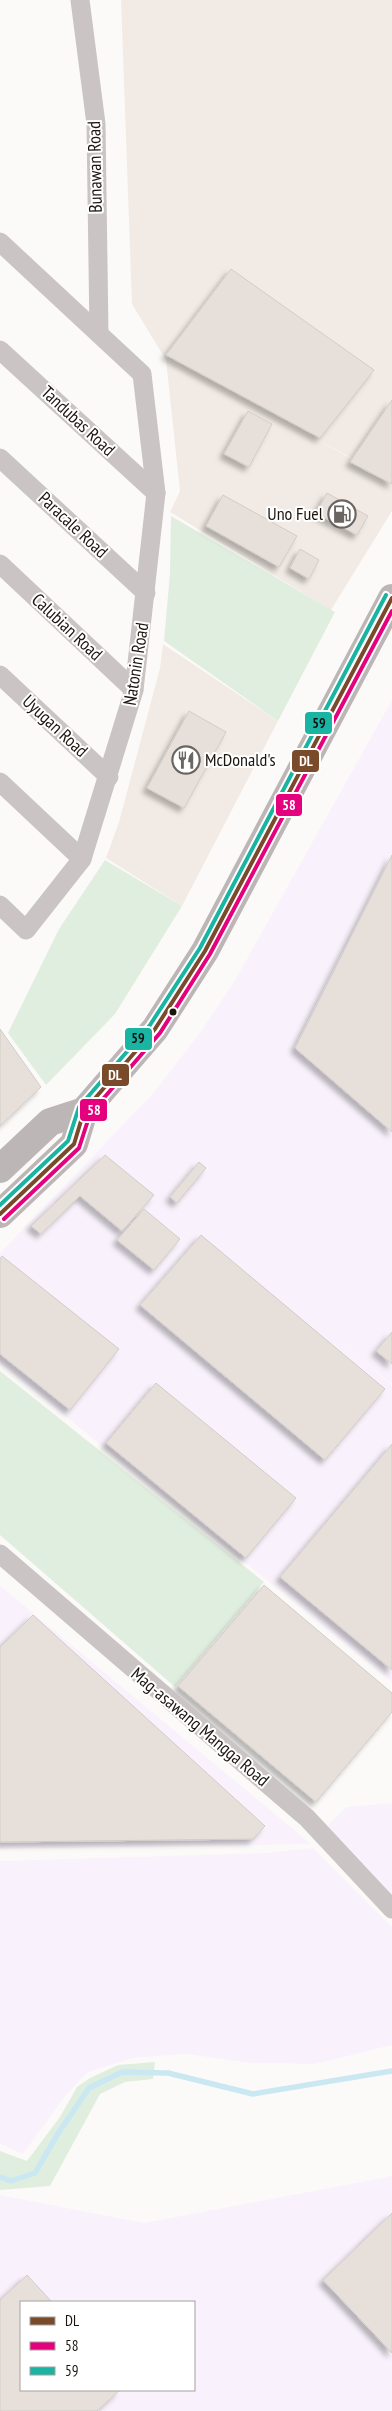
<svg xmlns="http://www.w3.org/2000/svg" width="392" height="2411" font-family="'PT Sans Narrow',sans-serif">
  <style>
    .built { fill: #f2ebe5 }
    .industrial { fill: #f9f2fc; fill-rule: evenodd }
    .green { fill: #e0eedf }
    .lines { fill: none; stroke-linecap: round; stroke-linejoin: round }
    .stream { stroke: #cae8f2; stroke-width: 5.5 }
    .building { fill: #e7e0da; stroke: #d1ccc8; filter: url(#shadow) }
    .street { stroke: #cac4c4; stroke-width: 19 }
    .highway { stroke: #bdb6b7; stroke-width: 28 }
    .bus-1-casing { stroke: #fff; stroke-width: 8 }
    .bus-2-casing { stroke: #fff; stroke-width: 8 }
    .bus-3-casing { stroke: #fff; stroke-width: 8 }
    .bus-1 { stroke: #7a4b2a; stroke-width: 4 }
    .bus-2 { stroke: #e5007d; stroke-width: 4 }
    .bus-3 { stroke: #1ab4a2; stroke-width: 4 }
    .bus-dot { fill: #1c150f; stroke: #fff; stroke-width: 2 }
    .labels { text-anchor: middle; stroke-width: 4; stroke-linejoin: round; paint-order: stroke }
    .street-label { font-size: 18px; fill: #1c150f; stroke: #fff }
    .poi-label { font-size: 18px; fill: #1c150f; stroke: #fff; text-anchor: end }
    .line-badge { stroke: #fff; stroke-width: 2 }
    .badge-label { font-size: 14px; text-anchor: middle; font-weight: bold; fill: #fff }
    .pale-badge-label { font-size: 14px; text-anchor: middle; font-weight: bold; fill: #111 }
  </style>
  <defs>
    <filter id="shadow"><feDropShadow dx="-4.5" dy="4.5" stdDeviation="2.5" flood-color="#0004"/></filter>
  </defs>
  <rect width="100%" height="100%" fill="#fcfaf8"/>
  <g class="built">
    <path d="M 121,0 L 392,0 L 392,479 L 287,424 L 392,480 L 392,511 L 331,610 L 170,512 L 180,491 L 166,360 L 132,304 Z"/>
    <path d="M 163,644 L 278,721 L 182,906 L 106,858 L 119,822 L 160,668 Z"/>
  </g>
  <g class="industrial">
    <path d="M 392,700 L 392,1384 L 335,1337 L 392,1385 L 392,1682 L 0,1363 L 0,1253 L 155,1091 L 202,1030 L 234,982 Z"/>
    <path d="M 0,1585 L 3,1588 L 311,1844 L 0,1849 Z"/>
    <path d="M 392,1803 L 392,1897 L 325,1828 L 347,1807 Z"/>
    <path d="M 313,1848 L 392,1927 L 392,2045 L 315,2064 L 251,2063 L 186,2054 L 133,2058 L 88,2072 L 66,2095 L 23,2154 L 0,2144 L 0,1861 L 265,1853 Z"/>
    <path d="M 392,2176 L 392,2411 L 0,2411 L 0,2195 L 144,2223 ZM 21,2302 L 194,2302 L 194,2390 L 21,2390 Z"/>
  </g>
  <g class="green">
    <path d="M 171,516 L 335,612 L 278,721 L 164,641 L 170,573 Z"/>
    <path d="M 105,860 L 182,906 L 115,1014 L 46,1085 L 8,1033 L 59,929 Z"/>
    <path d="M 0,1371 L 264,1582 L 175,1687 L 0,1535 Z"/>
    <path d="M 155,2062 L 153,2079 L 125,2082 L 100,2094 L 50,2186 L 0,2190 L 0,2151 L 27,2161 L 60,2117 L 77,2087 L 90,2078 L 118,2065 Z"/>
  </g>
  <g class="lines">
    <path class="stream" d="M 0,2177 L 11,2181 L 35,2173 L 59,2132 L 89,2088 L 122,2072 L 168,2073 L 253,2094 L 392,2071"/>
  </g>
  <g class="building">
    <path d="M 231,269 L 374,370 L 320,438 L 166,355 Z"/>
    <path d="M 392,400 L 392,484 L 350,462 Z"/>
    <path d="M 248,411 L 272,424 L 249,467 L 224,454 Z"/>
    <path d="M 327,493 L 368,516 L 357,535 L 316,513 Z"/>
    <path d="M 223,495 L 297,536 L 279,567 L 206,526 Z"/>
    <path d="M 300,549 L 319,560 L 309,579 L 290,568 Z"/>
    <path d="M 189,711 L 226,732 L 184,808 L 147,788 Z"/>
    <path d="M 392,855 L 392,1132 L 295,1048 Z"/>
    <path d="M 0,1029 L 41,1087 L 0,1126 Z"/>
    <path d="M 105,1155 L 154,1195 L 122,1231 L 80,1196 L 41,1234 L 31,1226 Z"/>
    <path d="M 199,1162 L 206,1168 L 177,1203 L 170,1197 Z"/>
    <path d="M 144,1209 L 180,1239 L 154,1270 L 117,1240 Z"/>
    <path d="M 201,1235 L 385,1389 L 325,1460 L 140,1305 Z"/>
    <path d="M 2,1256 L 119,1349 L 70,1410 L 0,1354 L 0,1259 Z"/>
    <path d="M 392,1332 L 392,1364 L 376,1351 Z"/>
    <path d="M 156,1383 L 296,1498 L 246,1558 L 106,1443 Z"/>
    <path d="M 392,1444 L 392,1670 L 280,1577 Z"/>
    <path d="M 264,1585 L 392,1693 L 392,1712 L 316,1802 L 178,1686 Z"/>
    <path d="M 33,1615 L 265,1826 L 253,1839 L 0,1842 L 0,1647 Z"/>
    <path d="M 392,2213 L 392,2353 L 323,2280 Z"/>
    <path d="M 27,2275 L 52,2302 L 21,2302 L 21,2390 L 120,2390 L 97,2411 L 0,2411 L 0,2300 Z"/>
  </g>
  <g class="lines">
    <g class="street">
      <path d="M 80,0 L 96,124 L 99,334"/>
      <path d="M 0,242 L 142,374 L 156,493 L 134,690 L 82,859 L 26,930 L 0,905"/>
      <path d="M 0,350 L 156,493"/>
      <path d="M 0,458 L 146,593"/>
      <path d="M 0,564 L 134,690"/>
      <path d="M 0,675 L 109,777"/>
      <path d="M 0,782 L 82,859"/>
      <path d="M 0,1554 L 307,1818 L 392,1909"/>
    </g>
    <g class="highway">
      <path d="M 0,1169 L 50,1122 L 84,1111"/>
      <path d="M 0,1214 L 74,1144 L 84,1111 L 155,1029 L 205,951 L 392,598"/>
    </g>
    <g class="bus-1-casing">
      <path id="bus-1" d="M 0,1214 L 74,1144 L 84,1111 L 155,1029 L 205,951 L 392,598"/>
    </g>
    <g class="bus-2-casing">
      <path id="bus-2" d="M 4,1219 L 79,1148 L 90,1114 L 160,1033 L 210,954 L 392,611"/>
    </g>
    <g class="bus-3-casing">
      <path id="bus-3" d="M 0,1205 L 68,1141 L 79,1107 L 150,1025 L 200,948 L 386,595"/>
    </g>
    <use href="#bus-1" class="bus-1"/>
    <use href="#bus-2" class="bus-2"/>
    <use href="#bus-3" class="bus-3"/>
  </g>
  <defs>
    <g id="fuel-ring" transform="scale(1.4375)"><circle r="9.5" fill="#fff" stroke="#6a6561" stroke-width="1.5"/><path d="M-5.5-6h7V0h2V4h1.3V-2.5L3-4.5l.8-.8L6-3V5H2.5V1h-1V6h-7ZM-4.2-4.7v3.2H.2V-4.7Z" fill="#6a6561"/></g>
    <g id="restaurant-ring" transform="scale(1.4375)"><circle r="9.5" fill="#fff" stroke="#6a6561" stroke-width="1.5"/><path d="M-5-6h1v4h1v-4h1v4h1v-4h1v5L-1.5 .5V6h-2V.5L-5-1ZM5-6V6H3V1.5H1.5Q1.5-4 5-6Z" fill="#6a6561"/></g>
  </defs>
  <g fill-rule="evenodd">
    <use href="#fuel-ring" x="342" y="514"/>
    <use href="#restaurant-ring" x="186" y="760"/>
  </g>
  <circle class="bus-dot" cx="173" cy="1012" r="4.5"/>
  <g class="labels">
    <g class="street-label">
      <text transform="translate(95 167) rotate(-91)" y="6">Bunawan Road</text>
      <text transform="translate(78 421) rotate(43)" y="6">Tandubas Road</text>
      <text transform="translate(73 525) rotate(43)" y="6">Paracale Road</text>
      <text transform="translate(67 627) rotate(43)" y="6">Calubian Road</text>
      <text transform="translate(136 664) rotate(-81)" y="6">Natonin Road</text>
      <text transform="translate(55 726) rotate(43)" y="6">Uyugan Road</text>
      <text transform="translate(200 1727) rotate(40)" y="6">Mag-asawang Mangga Road</text>
    </g>
    <g class="poi-label">
      <text x="323" y="520">Uno Fuel</text>
      <text x="205" y="766" text-anchor="start">McDonald's</text>
    </g>
  </g>
  <g class="line-badge">
    <rect x="304" y="711" width="29" height="24" rx="5" fill="#1ab4a2"/>
    <rect x="291" y="749" width="29" height="24" rx="5" fill="#7a4b2a"/>
    <rect x="275" y="793" width="28" height="24" rx="5" fill="#e5007d"/>
    <rect x="124" y="1027" width="29" height="24" rx="5" fill="#1ab4a2"/>
    <rect x="101" y="1063" width="29" height="24" rx="5" fill="#7a4b2a"/>
    <rect x="79" y="1098" width="29" height="24" rx="5" fill="#e5007d"/>
  </g>
  <g class="badge-label">
    <text x="306" y="766">DL</text>
    <text x="289" y="810">58</text>
    <text x="115" y="1080">DL</text>
    <text x="94" y="1115">58</text>
  </g>
  <g class="pale-badge-label">
    <text x="319" y="728">59</text>
    <text x="138" y="1043">59</text>
  </g>
  <rect x="20" y="2301" width="175" height="90" fill="#ffffff" stroke="#a4a19f"/>
  <rect x="30" y="2317" width="25" height="8" fill="#7a4b2a" stroke="#a4a19f"/>
  <text x="65" y="2326" font-size="15" fill="#1c150f">DL</text>
  <rect x="30" y="2342" width="25" height="8" fill="#e5007d" stroke="#a4a19f"/>
  <text x="65" y="2351" font-size="15" fill="#1c150f">58</text>
  <rect x="30" y="2367" width="25" height="8" fill="#1ab4a2" stroke="#a4a19f"/>
  <text x="65" y="2376" font-size="15" fill="#1c150f">59</text>
</svg>
